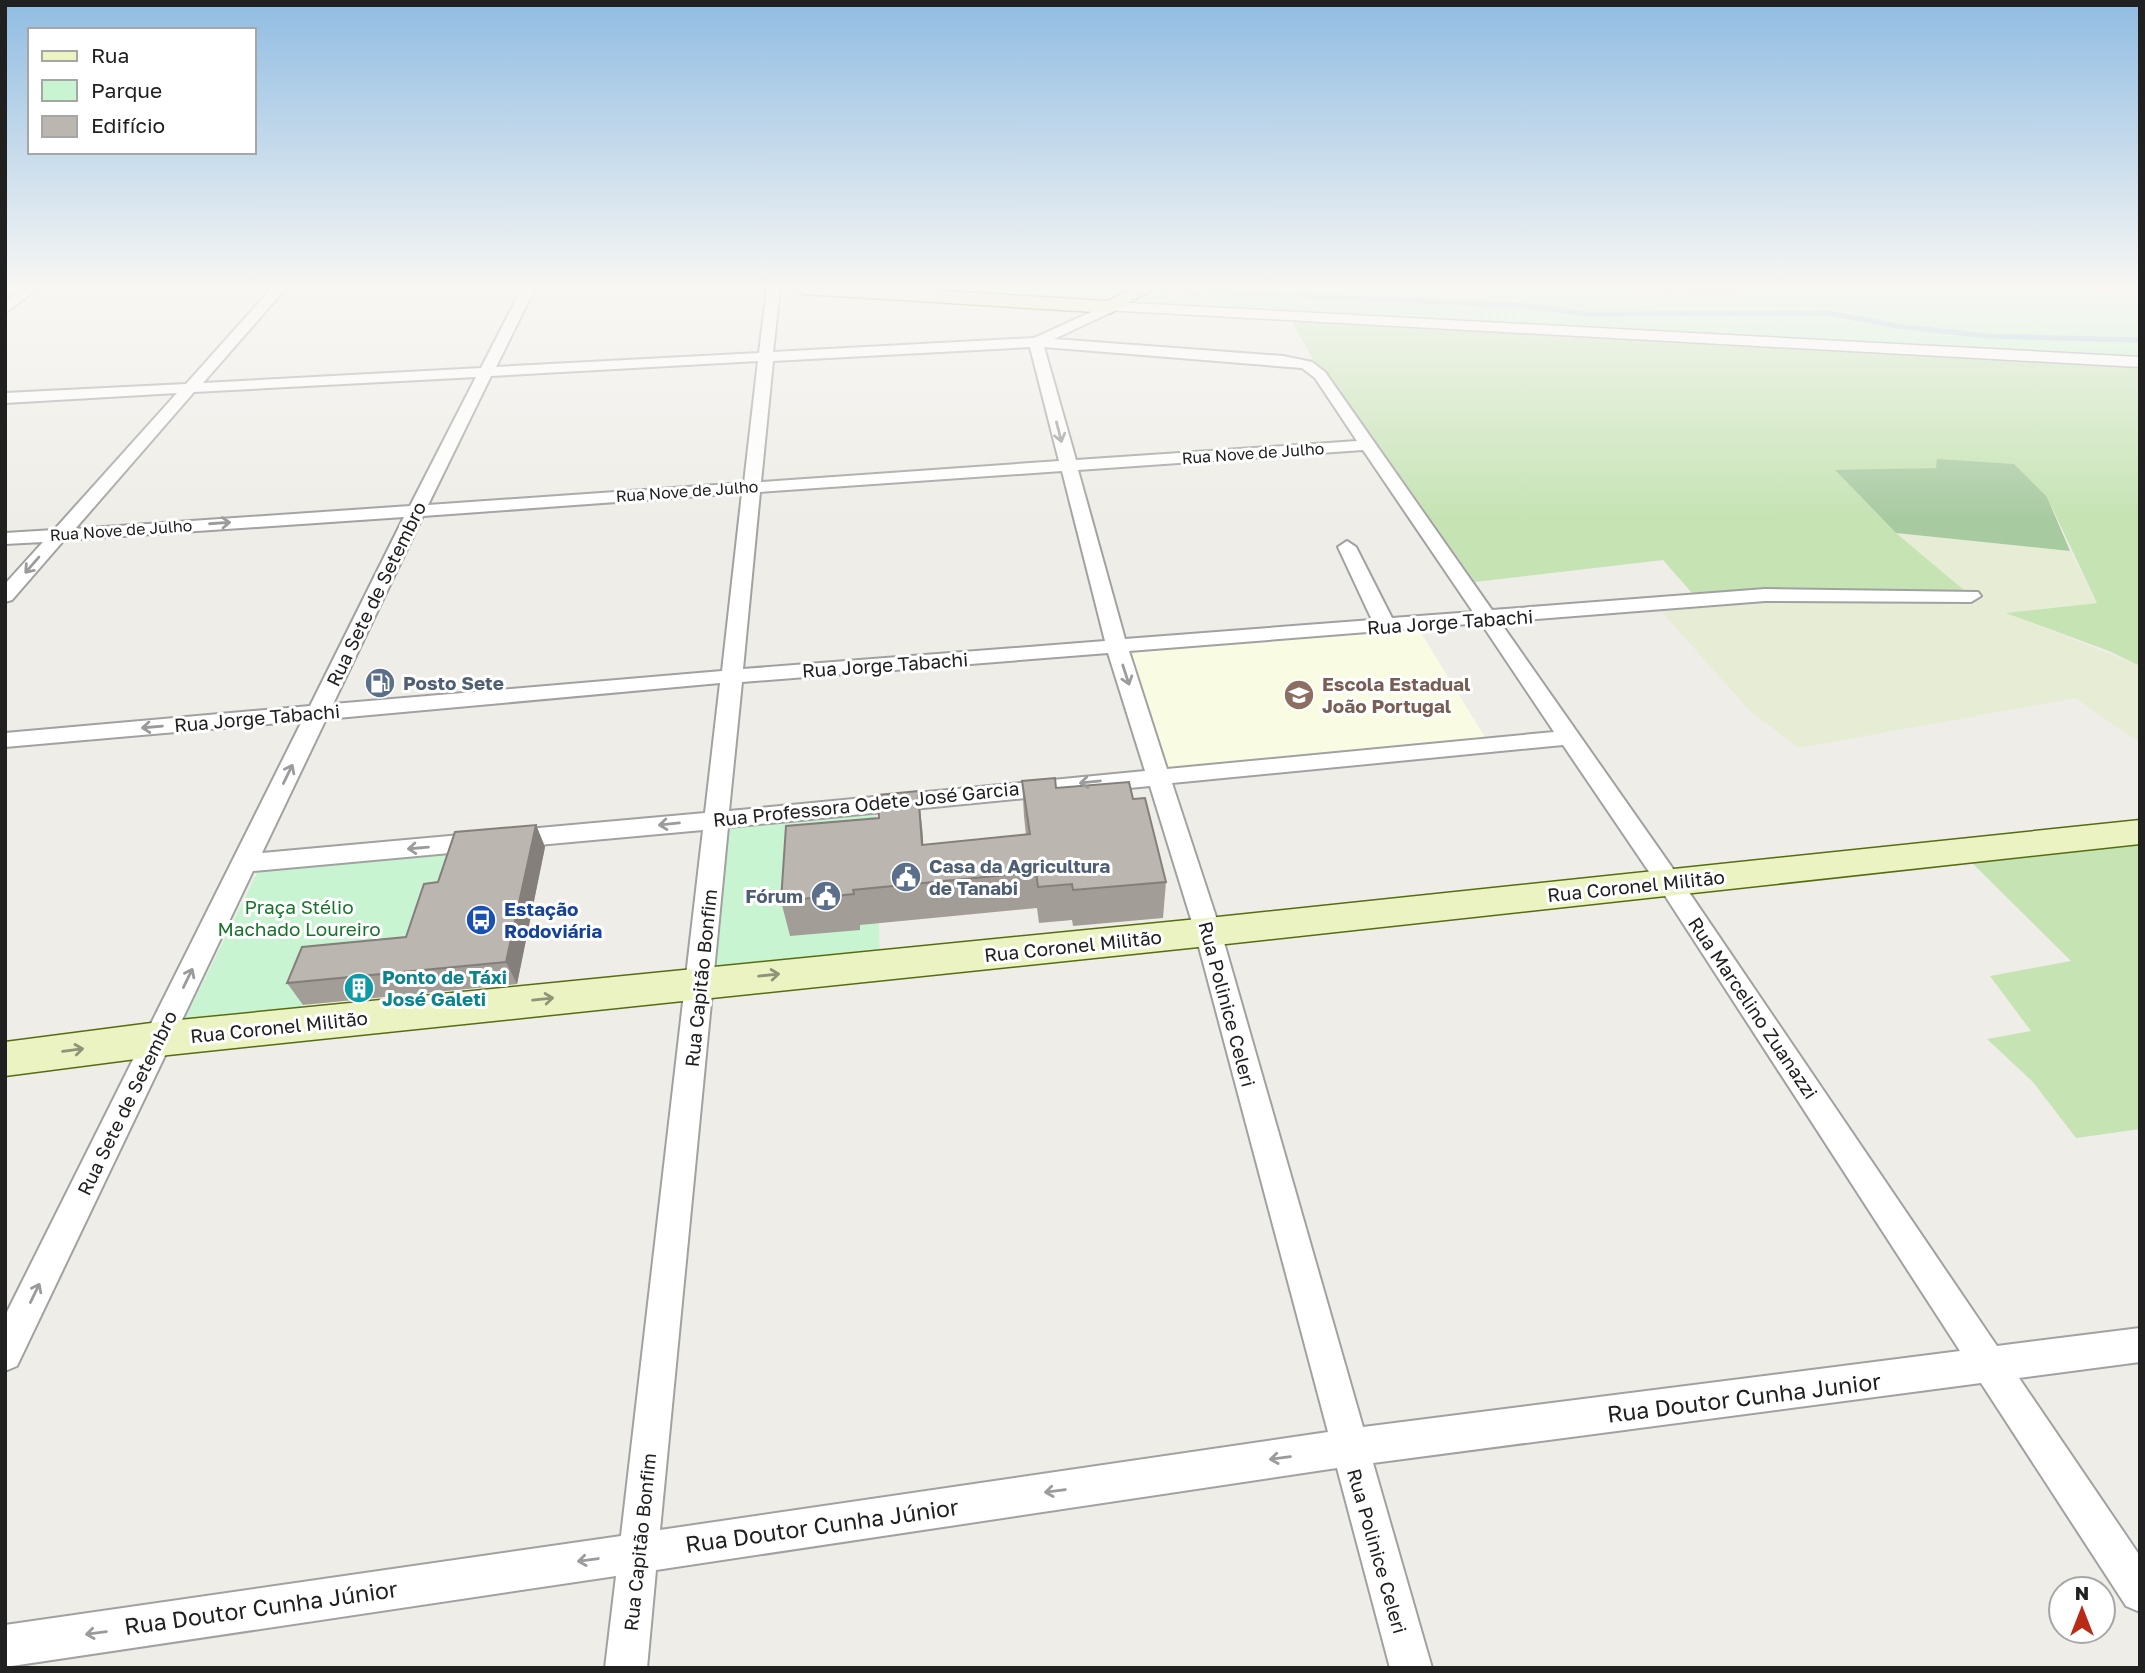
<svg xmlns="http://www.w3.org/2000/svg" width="2145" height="1673" font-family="'Golos Text',sans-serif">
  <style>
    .education { fill: #f9fce3 }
    .farmland { fill: #e7ecd5 }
    .grass { fill: #c5e3b3 }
    .forest { fill: #a7caa0 }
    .park { fill: #c9f4d2 }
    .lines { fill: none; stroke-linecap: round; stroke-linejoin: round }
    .stream { stroke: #acc9d8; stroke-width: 5 }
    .minor-casing { stroke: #a1a1a1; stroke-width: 4 }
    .tertiary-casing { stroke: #a1a1a1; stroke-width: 3 }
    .secondary-casing { stroke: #576c11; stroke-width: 3 }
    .minor { fill: #fff; fill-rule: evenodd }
    .tertiary { fill: #fff; fill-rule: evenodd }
    .secondary { fill: #eaf3c1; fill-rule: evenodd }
    .wall { fill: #a29d97 }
    .shaded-wall { fill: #847f7b }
    .building { fill: #bcb6b0; stroke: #847f7b; stroke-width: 2 }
    .oneway { stroke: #9b9b9b }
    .oneway2 { stroke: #8f9479 }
    .labels { text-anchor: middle; stroke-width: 6; stroke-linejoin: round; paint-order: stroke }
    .far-street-label { font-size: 16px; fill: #202020; stroke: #fff }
    .street-label { font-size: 19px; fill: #202020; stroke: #fff }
    .service-label { font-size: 19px; font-weight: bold; fill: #4e5e75; stroke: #fff; text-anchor: start }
    .education-label { font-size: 19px; font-weight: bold; fill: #785e54; stroke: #fff; text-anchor: start }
    .park-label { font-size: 19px; fill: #18732b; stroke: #fff }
    .transit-label { font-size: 19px; font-weight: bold; fill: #164399; stroke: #fff; text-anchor: start }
    .culture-label { font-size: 19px; font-weight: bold; fill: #0d838f; stroke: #fff; text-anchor: start }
    .near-street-label { font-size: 23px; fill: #202020; stroke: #fff }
  </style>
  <rect width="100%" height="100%" fill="#efede7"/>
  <path class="education" d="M 1418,628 L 1486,739 L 1162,770 L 1125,652 Z"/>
  <path class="farmland" d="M 1896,533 L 2070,551 L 2097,603 L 2008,613 L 2140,666 L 2140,743 L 2075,698 L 1799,748 L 1749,710 L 1656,605 L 1765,595 L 1970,595 Z"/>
  <g class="grass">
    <path d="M 1291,321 L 2140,364 L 2140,666 L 2109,651 L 2006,613 L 2097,603 L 2047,497 L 1937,459 L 1937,468 L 1836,471 L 1896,533 L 1971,596 L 1699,601 L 1663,560 L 1475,582 L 1331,378 L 1318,368 Z"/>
    <path d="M 2140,837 L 2140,1129 L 2076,1138 L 2033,1082 L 1987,1039 L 2031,1031 L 1990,976 L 2071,961 L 1964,855 Z"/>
  </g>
  <g class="forest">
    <path d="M 1583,288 L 1752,288 L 1734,295 Z"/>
    <path d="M 1937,459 L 2014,464 L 2047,497 L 2070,551 L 1896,533 L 1835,470 L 1936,468 Z"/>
  </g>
  <g class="park">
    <path d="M 823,288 L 1583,288 L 1734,295 L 1752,288 L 2079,288 L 2140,298 L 2140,360 Z"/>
    <path d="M 876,806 L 880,962 L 708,980 L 724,820 Z"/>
    <path d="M 468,848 L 417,1006 L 403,1007 L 418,960 L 317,969 L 298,1018 L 179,1031 L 260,867 Z"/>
  </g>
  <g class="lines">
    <path class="stream" d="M 1134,288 L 1529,306 L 1585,314 L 1828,313 L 1897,326 L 1988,336 L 2140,340"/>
    <g class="minor-casing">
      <g id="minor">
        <path d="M 24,288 L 39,288 L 5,313 L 5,302 Z"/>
        <path d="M 272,288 L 286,288 L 203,383 L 481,368 L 522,288 L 535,288 L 496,367 L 759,353 L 767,288 L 780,288 L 773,352 L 1034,338 L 1111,303 L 1116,304 L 1116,310 L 1054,339 L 1283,356 L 1312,362 L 1325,372 L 1492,610 L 1765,589 L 1978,592 L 1981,596 L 1971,602 L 1765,601 L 1500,622 L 1678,876 L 1997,1346 L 2140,1328 L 2140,1362 L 2019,1378 L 2140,1556 L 2140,1612 L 2126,1606 L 1981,1383 L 1373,1463 L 1432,1668 L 1390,1668 L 1337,1468 L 656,1570 L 647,1668 L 605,1668 L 616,1576 L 5,1667 L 5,1625 L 621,1536 L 703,830 L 253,871 L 17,1366 L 5,1371 L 5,1316 L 302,721 L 5,747 L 5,733 L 310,706 L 404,517 L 64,540 L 12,600 L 5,602 L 5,584 L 43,542 L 5,544 L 5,533 L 54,530 L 177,393 L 5,403 L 5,393 L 186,384 ZM 1030,347 L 1059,461 L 761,482 L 773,361 ZM 1044,347 L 1302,368 L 1315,378 L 1357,441 L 1076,460 ZM 758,361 L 744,483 L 428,505 L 491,376 ZM 476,377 L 410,506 L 75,529 L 194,392 ZM 1363,450 L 1473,612 L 1392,618 L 1356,547 L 1347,541 L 1338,547 L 1372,620 L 1125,639 L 1078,470 ZM 1062,471 L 1105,641 L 743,669 L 760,492 ZM 742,493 L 722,671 L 333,704 L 423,516 ZM 1481,623 L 1554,732 L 1167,769 L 1129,651 ZM 1108,653 L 1145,771 L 729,811 L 742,682 ZM 720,683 L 705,813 L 262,853 L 326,719 ZM 1563,745 L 1660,888 L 1960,1351 L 1363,1427 L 1221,932 L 1172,783 ZM 1150,786 L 1195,932 L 1328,1432 L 660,1530 L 728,827 Z"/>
      </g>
    </g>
    <g class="tertiary-casing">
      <path id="tertiary" d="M 1111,302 L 2140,357 L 2140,367 L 1105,310 L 1103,307 Z"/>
    </g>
    <g class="secondary-casing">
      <g id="secondary">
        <path d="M 794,288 L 891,288 L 1108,301 L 1132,288 L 1155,288 L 1111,313 L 803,294 Z"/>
        <path d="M 2140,820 L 2140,844 L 1208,946 L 159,1056 L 5,1076 L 5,1042 L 159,1022 L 1208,918 Z"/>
      </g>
    </g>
    <use href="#minor" class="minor"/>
    <use href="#tertiary" class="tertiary"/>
    <use href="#secondary" class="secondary"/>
  </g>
  <g class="wall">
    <path d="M 1022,781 L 1056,788 L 1133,799 L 1166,882 L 1163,918 L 1073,926 L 1072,920 L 1039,923 L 1037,908 L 860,925 L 860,930 L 790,936 L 781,901 L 922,827 L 923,845 L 1026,835 L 1024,816 Z"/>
    <path d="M 536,825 L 545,847 L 517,984 L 303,1005 L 287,983 L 406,937 L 438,882 Z"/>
  </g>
  <g class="shaded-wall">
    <path d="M 918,791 L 922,827 L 926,880 L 922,845 Z"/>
    <path d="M 536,825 L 545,847 L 517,984 L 506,962 Z"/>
  </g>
  <g class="building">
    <path d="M 1055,778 L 1056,788 L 1129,782 L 1133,799 L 1145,798 L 1166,882 L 1073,890 L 1072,884 L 1038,887 L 1036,872 L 853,890 L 854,894 L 781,901 L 786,826 L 879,818 L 878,795 L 918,791 L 922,845 L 1030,834 L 1022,781 Z"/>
    <path d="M 536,825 L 506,962 L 287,983 L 302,947 L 406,937 L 424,884 L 438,882 L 455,832 Z"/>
  </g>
  <defs><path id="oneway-shaft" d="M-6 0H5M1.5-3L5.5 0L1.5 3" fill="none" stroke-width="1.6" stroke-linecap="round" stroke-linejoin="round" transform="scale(1.75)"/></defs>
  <g class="oneway">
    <use href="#oneway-shaft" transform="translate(1059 432) rotate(76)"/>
    <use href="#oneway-shaft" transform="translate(220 523) rotate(-4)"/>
    <use href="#oneway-shaft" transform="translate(32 565) rotate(131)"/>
    <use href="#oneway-shaft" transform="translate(1126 675) rotate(72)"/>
    <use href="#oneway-shaft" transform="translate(152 727) rotate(175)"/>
    <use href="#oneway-shaft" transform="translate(288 774) rotate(-64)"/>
    <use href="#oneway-shaft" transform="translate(1090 782) rotate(174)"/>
    <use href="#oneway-shaft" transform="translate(669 824) rotate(174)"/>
    <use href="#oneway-shaft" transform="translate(418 848) rotate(175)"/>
    <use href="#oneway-shaft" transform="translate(188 978) rotate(-64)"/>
    <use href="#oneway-shaft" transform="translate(35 1293) rotate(-64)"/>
    <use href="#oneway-shaft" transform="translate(1280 1458) rotate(172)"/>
    <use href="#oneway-shaft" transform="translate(1055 1491) rotate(172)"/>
    <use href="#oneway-shaft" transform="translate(588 1560) rotate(172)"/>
    <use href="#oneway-shaft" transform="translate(96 1633) rotate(172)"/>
  </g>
  <g class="oneway2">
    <use href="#oneway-shaft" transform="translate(769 975) rotate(-6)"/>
    <use href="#oneway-shaft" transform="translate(543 999) rotate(-6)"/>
    <use href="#oneway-shaft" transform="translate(73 1050) rotate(-7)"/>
  </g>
  <linearGradient id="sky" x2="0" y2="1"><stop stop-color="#90bce2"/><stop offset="0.55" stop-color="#f8f7f4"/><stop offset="1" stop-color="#f8f7f4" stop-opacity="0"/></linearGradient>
  <rect width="2145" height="522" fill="url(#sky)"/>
  <defs>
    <g id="fuel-disc" transform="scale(1.575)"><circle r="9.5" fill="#5c6f8a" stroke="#fff"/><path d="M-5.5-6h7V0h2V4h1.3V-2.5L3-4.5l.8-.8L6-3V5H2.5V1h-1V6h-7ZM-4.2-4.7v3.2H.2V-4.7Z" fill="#fff"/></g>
    <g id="school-disc" transform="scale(1.575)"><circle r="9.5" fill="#8d6e63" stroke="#fff"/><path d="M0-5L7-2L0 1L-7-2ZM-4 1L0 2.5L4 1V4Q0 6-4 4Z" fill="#fff"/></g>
    <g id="civic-disc" transform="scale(1.575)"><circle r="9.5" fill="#5c6f8a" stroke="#fff"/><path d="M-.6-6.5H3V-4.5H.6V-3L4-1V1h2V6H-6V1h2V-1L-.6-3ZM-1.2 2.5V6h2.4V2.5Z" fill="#fff"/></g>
    <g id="bus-disc" transform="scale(1.575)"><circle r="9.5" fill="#1a4fb4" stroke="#fff"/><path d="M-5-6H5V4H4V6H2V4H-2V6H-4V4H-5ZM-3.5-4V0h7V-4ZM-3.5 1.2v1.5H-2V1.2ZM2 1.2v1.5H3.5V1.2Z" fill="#fff"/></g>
    <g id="building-disc" transform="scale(1.575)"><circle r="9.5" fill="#0f9aa8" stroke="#fff"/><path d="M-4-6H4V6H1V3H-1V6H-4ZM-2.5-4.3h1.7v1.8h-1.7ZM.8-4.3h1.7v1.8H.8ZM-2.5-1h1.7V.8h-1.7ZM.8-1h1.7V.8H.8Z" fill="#fff"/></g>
  </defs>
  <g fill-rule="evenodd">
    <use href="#fuel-disc" x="380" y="683"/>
    <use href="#school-disc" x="1299" y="695"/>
    <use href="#civic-disc" x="906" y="877"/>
    <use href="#civic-disc" x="826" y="896"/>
    <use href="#bus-disc" x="481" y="920"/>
    <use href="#building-disc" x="359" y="988"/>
  </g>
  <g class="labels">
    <g class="far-street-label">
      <text transform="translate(1253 453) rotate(-4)" y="6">Rua Nove de Julho</text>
      <text transform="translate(687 491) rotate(-4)" y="6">Rua Nove de Julho</text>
      <text transform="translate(121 530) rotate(-4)" y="6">Rua Nove de Julho</text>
    </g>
    <g class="street-label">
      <text transform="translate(376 594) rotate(-64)" y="7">Rua Sete de Setembro</text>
      <text transform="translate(1450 622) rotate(-4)" y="7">Rua Jorge Tabachi</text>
      <text transform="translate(885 665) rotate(-4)" y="7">Rua Jorge Tabachi</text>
      <text transform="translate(257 718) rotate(-5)" y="7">Rua Jorge Tabachi</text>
      <text transform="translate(866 804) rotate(-6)" y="7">Rua Professora Odete José Garcia</text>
      <text transform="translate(1636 886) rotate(-6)" y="7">Rua Coronel Militão</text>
      <text transform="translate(1073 946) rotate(-6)" y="7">Rua Coronel Militão</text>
      <text transform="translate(701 978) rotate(-84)" y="7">Rua Capitão Bonfim</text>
      <text transform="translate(1227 1004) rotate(75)" y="7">Rua Polinice Celeri</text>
      <text transform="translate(1753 1008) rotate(56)" y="7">Rua Marcelino Zuanazzi</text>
      <text transform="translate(279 1027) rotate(-6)" y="7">Rua Coronel Militão</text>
      <text transform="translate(127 1103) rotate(-64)" y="7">Rua Sete de Setembro</text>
      <text transform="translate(640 1542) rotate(-84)" y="7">Rua Capitão Bonfim</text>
      <text transform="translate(1377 1551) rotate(74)" y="7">Rua Polinice Celeri</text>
    </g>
    <g class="service-label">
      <text x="403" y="690">Posto Sete</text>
      <text x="929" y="873">Casa da Agricultura<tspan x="929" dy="22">de Tanabi</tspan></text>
      <text x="803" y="903" text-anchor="end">Fórum</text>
    </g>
    <g class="education-label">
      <text x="1322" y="691">Escola Estadual<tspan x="1322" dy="22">João Portugal</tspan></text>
    </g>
    <g class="park-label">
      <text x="299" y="914">Praça Stélio<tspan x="299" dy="22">Machado Loureiro</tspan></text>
    </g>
    <g class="transit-label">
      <text x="504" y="916">Estação<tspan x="504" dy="22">Rodoviária</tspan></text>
    </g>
    <g class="culture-label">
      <text x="382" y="984">Ponto de Táxi<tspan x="382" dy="22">José Galeti</tspan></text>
    </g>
    <g class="near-street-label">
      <text transform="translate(1744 1398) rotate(-7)" y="8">Rua Doutor Cunha Junior</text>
      <text transform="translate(822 1526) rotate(-8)" y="8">Rua Doutor Cunha Júnior</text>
      <text transform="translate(261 1608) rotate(-8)" y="8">Rua Doutor Cunha Júnior</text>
    </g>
  </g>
  <rect width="2145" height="1673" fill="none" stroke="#202020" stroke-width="14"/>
  <rect x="28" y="28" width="228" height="126" fill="#ffffff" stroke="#a6a6a6" stroke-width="2"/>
  <rect x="42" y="51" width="35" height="10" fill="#eaf3c1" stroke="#a6a6a6" stroke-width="2"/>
  <text x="91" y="63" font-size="21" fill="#202020">Rua</text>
  <rect x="42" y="80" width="35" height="21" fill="#c9f4d2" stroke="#a6a6a6" stroke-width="2"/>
  <text x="91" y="98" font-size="21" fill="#202020">Parque</text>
  <rect x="42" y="116" width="35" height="21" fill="#bcb6b0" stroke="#a6a6a6" stroke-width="2"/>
  <text x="91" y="133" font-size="21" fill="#202020">Edifício</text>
  <g transform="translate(2082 1610)"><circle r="33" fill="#ffffff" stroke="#a6a6a6" stroke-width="2"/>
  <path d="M0-5L12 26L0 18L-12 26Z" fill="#b92b16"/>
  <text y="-10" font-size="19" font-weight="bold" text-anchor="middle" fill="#202020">N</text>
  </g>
</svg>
